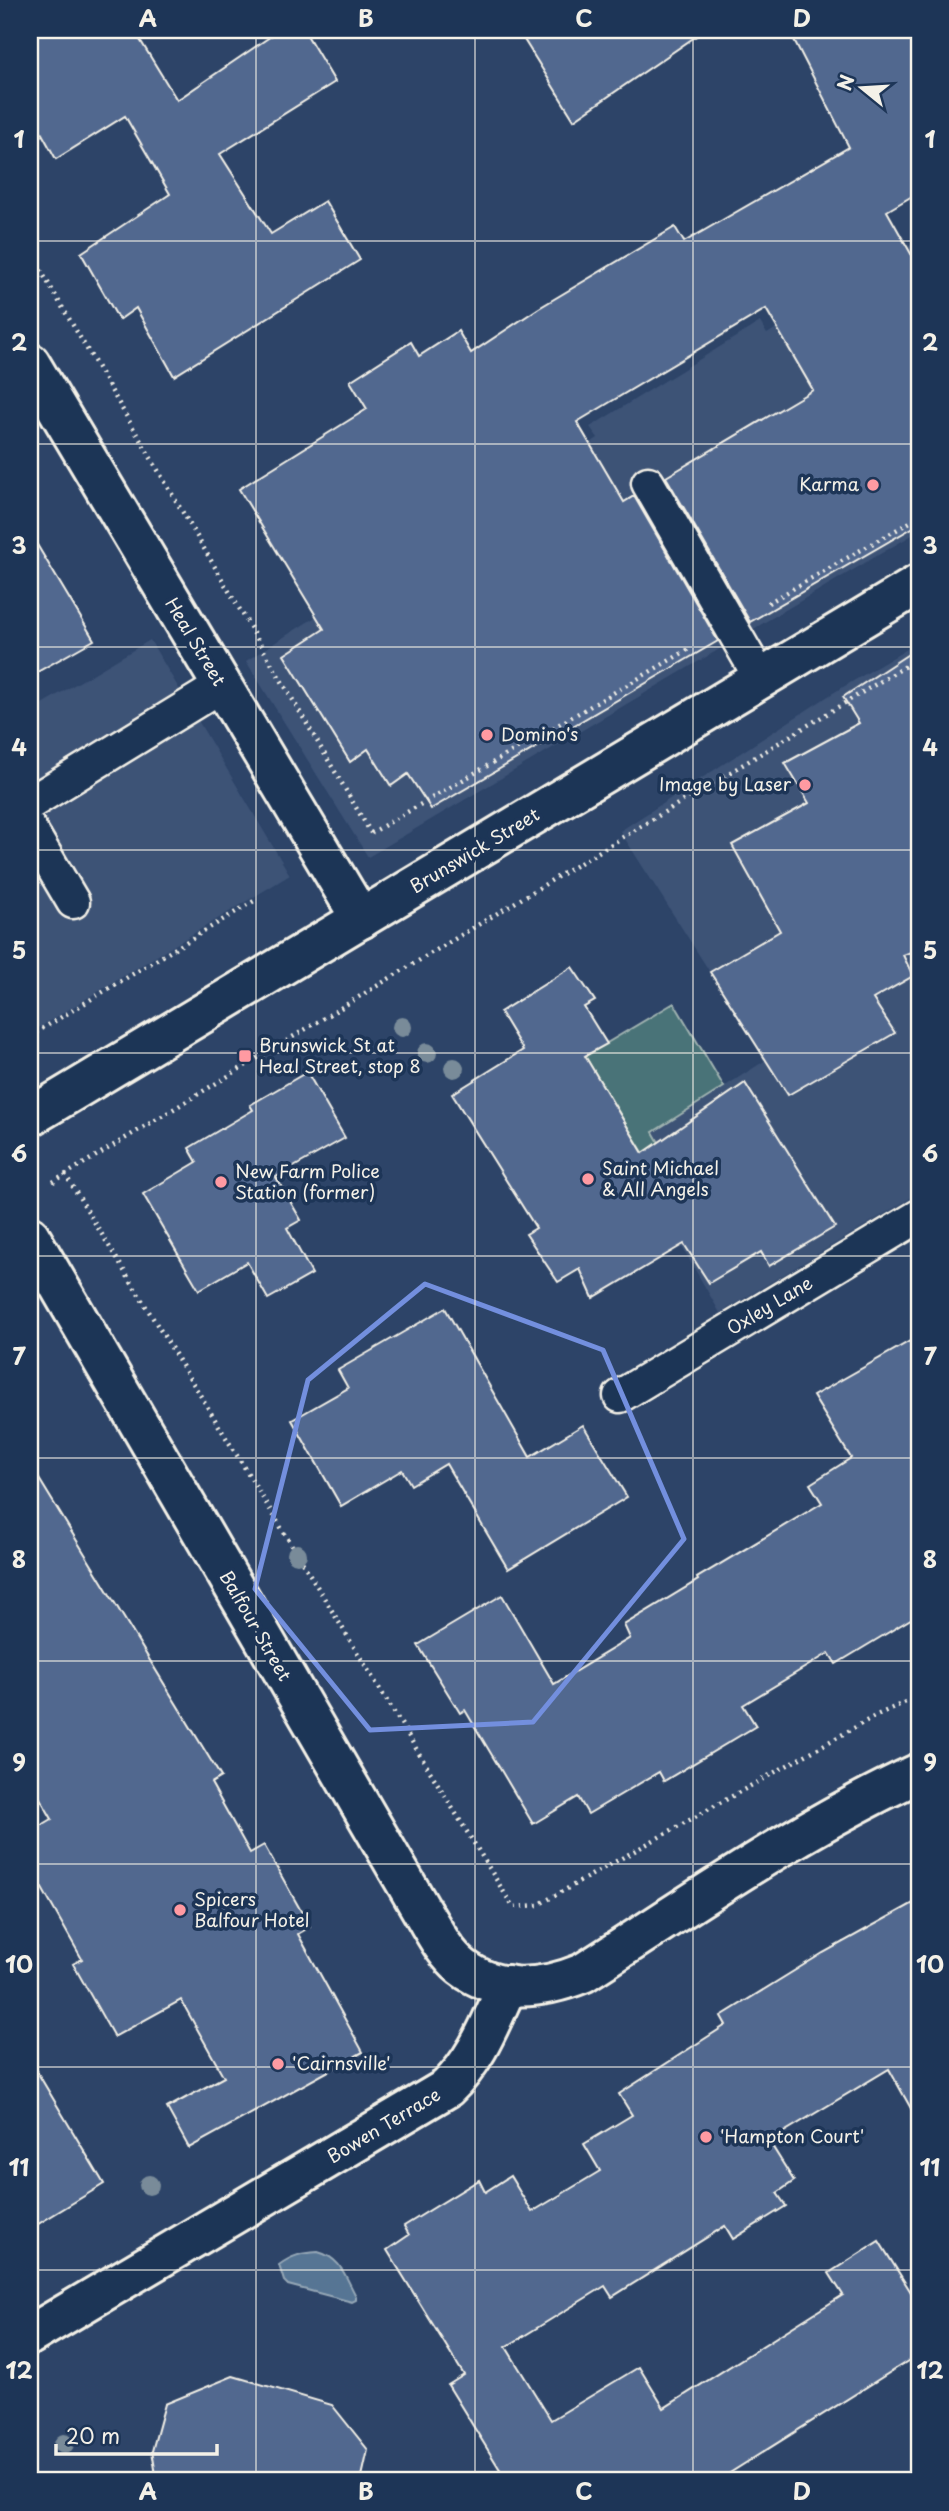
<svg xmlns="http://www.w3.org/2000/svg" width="949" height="2511" font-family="'Playpen Sans',sans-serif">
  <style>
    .built { fill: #3c5276 }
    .green { fill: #4a7378; stroke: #9fb2b0; stroke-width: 2 }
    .water { fill: #567594; stroke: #95a7b6; stroke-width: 2 }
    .building { fill: #51688f; stroke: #f4f1e8; stroke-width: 2 }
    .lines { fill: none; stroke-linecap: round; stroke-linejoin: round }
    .lane-casing { stroke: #f4f1e8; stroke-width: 37 }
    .street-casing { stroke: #f4f1e8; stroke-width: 44 }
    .secondary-casing { stroke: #f4f1e8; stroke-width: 44 }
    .path { stroke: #f4f1e8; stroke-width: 4.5; stroke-dasharray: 2 5; stroke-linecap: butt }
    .lane { stroke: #1d3557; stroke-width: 32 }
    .street { stroke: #1d3557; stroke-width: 38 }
    .secondary { stroke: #1d3557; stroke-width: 38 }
    .tree { fill: #798b99 }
    .marked { fill: none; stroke: #738fde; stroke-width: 5; stroke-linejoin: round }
    .grid { fill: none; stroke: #f4f1e8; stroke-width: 2; stroke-opacity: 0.55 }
    .poi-dot { fill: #ff9aa2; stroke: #1d3557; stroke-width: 2.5 }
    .labels { text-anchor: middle; stroke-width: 7; stroke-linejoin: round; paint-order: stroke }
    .poi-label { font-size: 18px; fill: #f4f1e8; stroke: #1d3557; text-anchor: start }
    .street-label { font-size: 18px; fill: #f4f1e8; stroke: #1d3557 }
    .neatline { fill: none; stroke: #f4f1e8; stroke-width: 2.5 }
    .grid-label { font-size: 23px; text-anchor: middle; font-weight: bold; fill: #f4f1e8 }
  </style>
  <rect width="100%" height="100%" fill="#2d4468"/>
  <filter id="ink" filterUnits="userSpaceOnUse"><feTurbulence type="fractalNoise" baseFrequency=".0143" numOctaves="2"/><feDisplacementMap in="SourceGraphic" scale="14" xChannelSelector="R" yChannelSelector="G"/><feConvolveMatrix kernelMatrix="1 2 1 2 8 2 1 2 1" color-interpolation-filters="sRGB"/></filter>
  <g filter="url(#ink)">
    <g class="built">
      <path d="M 919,240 L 919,531 L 368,857 L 246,661 L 598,438 L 590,427 L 760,322 L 767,334 Z"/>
      <path d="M 150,640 L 290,875 L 30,1033 L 30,711 Z"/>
      <path d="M 919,642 L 919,1193 L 720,1313 L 666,1219 L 693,1201 L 653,1132 L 766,1060 L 620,831 L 833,693 Z"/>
    </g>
    <path class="green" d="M 674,1003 L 724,1087 L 653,1132 L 693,1202 L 644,1154 L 585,1056 Z"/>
    <path class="water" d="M 318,2252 C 341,2258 345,2276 356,2296 L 356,2300 L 352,2302 L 288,2285 L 284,2281 L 279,2265 C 292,2255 303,2253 318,2252 Z"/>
    <g class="building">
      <path d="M 30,30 L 134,30 L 177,100 L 280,30 L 304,30 L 335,82 L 220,154 L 271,234 L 325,201 L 360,260 L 174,376 L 136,308 L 119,320 L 81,253 L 170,194 L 125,116 L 56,159 L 30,112 Z"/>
      <path d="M 518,30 L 705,30 L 574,120 Z"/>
      <path d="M 789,30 L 919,30 L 919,192 L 887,211 L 919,268 L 919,524 L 750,622 L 666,477 L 813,390 L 766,309 L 577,422 L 624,502 L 634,496 L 718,641 L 431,809 L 408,774 L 391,786 L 368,749 L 350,762 L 284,655 L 324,629 L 239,489 L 367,409 L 350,381 L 411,342 L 419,356 L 458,331 L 471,353 L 539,308 L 675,227 L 684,242 L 849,147 Z"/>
      <path d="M 30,533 L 94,640 L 30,676 Z"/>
      <path d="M 919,647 L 919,949 L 903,955 L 913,976 L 873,999 L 895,1033 L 788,1095 L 710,972 L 780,931 L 732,845 L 809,803 L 785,763 L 859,723 L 843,697 Z"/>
      <path d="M 572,967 L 595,1001 L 584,1007 L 607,1044 L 585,1056 L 643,1153 L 745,1083 L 835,1227 L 769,1266 L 761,1252 L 709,1283 L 684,1244 L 593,1298 L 580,1269 L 558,1282 L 526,1234 L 536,1228 L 452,1094 L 523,1050 L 500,1012 Z"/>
      <path d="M 307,1072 L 345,1138 L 276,1177 L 301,1220 L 287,1228 L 312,1274 L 268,1299 L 247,1262 L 199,1290 L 143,1194 L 197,1162 L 189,1148 L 253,1110 L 250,1105 Z"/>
      <path d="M 445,1308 L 530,1457 L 583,1425 L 627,1497 L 508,1569 L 446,1464 L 411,1485 L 402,1470 L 341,1506 L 292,1420 L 348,1388 L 338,1370 Z"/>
      <path d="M 919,1336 L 919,1614 L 836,1664 L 829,1653 L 743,1705 L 756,1726 L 664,1781 L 659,1772 L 588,1814 L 578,1797 L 533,1824 L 465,1710 L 460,1713 L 418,1645 L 502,1595 L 554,1684 L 630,1638 L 624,1625 L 698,1580 L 697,1578 L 822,1503 L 810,1484 L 851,1458 L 813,1396 Z"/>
      <path d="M 30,1464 L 221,1777 L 211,1783 L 250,1853 L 264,1845 L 310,1927 L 298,1934 L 363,2052 L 189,2148 L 167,2108 L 224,2077 L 181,2000 L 114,2037 L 73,1964 L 82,1959 L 30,1867 L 30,1832 L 52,1819 L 30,1781 Z"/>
      <path d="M 919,1900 L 919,2123 L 889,2069 L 769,2141 L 794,2181 L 777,2193 L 786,2206 L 733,2239 L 725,2226 L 612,2297 L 605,2286 L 506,2347 L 551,2420 L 639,2367 L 664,2408 L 843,2295 L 829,2273 L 879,2241 L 919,2305 L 919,2354 L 717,2481 L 507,2481 L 448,2385 L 464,2375 L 387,2250 L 409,2235 L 404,2226 L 479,2180 L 485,2192 L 510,2176 L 532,2212 L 600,2171 L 584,2144 L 632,2115 L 619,2094 L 726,2025 L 721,2016 L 823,1953 Z"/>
      <path d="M 30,2060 L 104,2184 L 30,2229 Z"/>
      <path d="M 233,2376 L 332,2405 L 368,2450 L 361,2481 L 157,2481 L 152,2451 L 165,2404 Z"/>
    </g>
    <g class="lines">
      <g class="lane-casing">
        <g id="lane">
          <path d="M 648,483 L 761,679"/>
          <path d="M 30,803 L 221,686"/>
          <path d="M 30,829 L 73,902"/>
          <path d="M 620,1396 L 919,1216"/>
        </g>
      </g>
      <g class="street-casing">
        <g id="street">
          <path d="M 30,363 L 361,919"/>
          <path d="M 30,1236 L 426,1918 C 436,1935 446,1954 462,1967 C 498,1995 544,1989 583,1973 C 693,1903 801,1827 919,1773"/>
          <path d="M 30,2335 L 447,2088 C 477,2060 491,2021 508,1985"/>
        </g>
      </g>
      <g class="secondary-casing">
        <path id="secondary" d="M 30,1117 L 919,584"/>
      </g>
      <g class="path">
        <path d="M 30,252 L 371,833"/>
        <path d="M 768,603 L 919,517"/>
        <path d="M 371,833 L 691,648"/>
        <path d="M 30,1036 L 254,901"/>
        <path d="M 65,1174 L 513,1907 L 538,1905 L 877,1715 L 919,1696"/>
        <path d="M 53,1182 L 919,658"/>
      </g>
      <use href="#lane" class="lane"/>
      <use href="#street" class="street"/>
      <use href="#secondary" class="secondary"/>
    </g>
    <g class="tree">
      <circle cx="402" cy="1027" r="10"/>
      <circle cx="427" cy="1053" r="10"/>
      <circle cx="454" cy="1068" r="10"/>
      <circle cx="297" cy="1554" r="10"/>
      <circle cx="149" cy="2185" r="10"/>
      <circle cx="64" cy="2444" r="10"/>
    </g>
  </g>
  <path class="marked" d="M 425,1284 L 603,1350 L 684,1539 L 533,1722 L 370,1730 L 255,1589 L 308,1380 Z"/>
  <path class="grid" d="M 256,30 L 256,2481M 475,30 L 475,2481M 693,30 L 693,2481M 30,241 L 919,241M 30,444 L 919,444M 30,647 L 919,647M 30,850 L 919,850M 30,1053 L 919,1053M 30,1256 L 919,1256M 30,1458 L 919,1458M 30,1661 L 919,1661M 30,1864 L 919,1864M 30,2067 L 919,2067M 30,2270 L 919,2270"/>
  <g class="poi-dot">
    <circle cx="873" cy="485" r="7"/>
    <circle cx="487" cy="735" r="7"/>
    <circle cx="805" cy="785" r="7"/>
    <rect x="238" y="1049" width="14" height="14" rx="3.5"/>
    <circle cx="588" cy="1179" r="7"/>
    <circle cx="221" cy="1182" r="7"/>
    <circle cx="180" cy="1910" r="7"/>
    <circle cx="278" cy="2064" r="7"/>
    <circle cx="706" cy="2137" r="7"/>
  </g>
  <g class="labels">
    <g class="poi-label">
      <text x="859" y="491" text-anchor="end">Karma</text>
      <text x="501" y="741">Domino's</text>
      <text x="791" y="791" text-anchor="end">Image by Laser</text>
      <text x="259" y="1052">Brunswick St at<tspan x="259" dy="21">Heal Street, stop 8</tspan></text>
      <text x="602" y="1175">Saint Michael<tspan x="602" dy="21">&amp; All Angels</tspan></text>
      <text x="235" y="1178">New Farm Police<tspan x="235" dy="21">Station (former)</tspan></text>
      <text x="194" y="1906">Spicers<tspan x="194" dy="21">Balfour Hotel</tspan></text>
      <text x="292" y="2070">'Cairnsville'</text>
      <text x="720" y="2143">'Hampton Court'</text>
    </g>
    <g class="street-label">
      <text transform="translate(195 642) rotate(59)" y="6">Heal Street</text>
      <text transform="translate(475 851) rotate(-31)" y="6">Brunswick Street</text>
      <text transform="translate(770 1306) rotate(-31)" y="6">Oxley Lane</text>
      <text transform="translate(255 1626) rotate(60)" y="6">Balfour Street</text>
      <text transform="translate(384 2126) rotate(-31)" y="6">Bowen Terrace</text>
    </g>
  </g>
  <rect width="949" height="2511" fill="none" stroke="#1d3557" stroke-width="77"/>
  <g transform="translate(862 88) rotate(288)" stroke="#1d3557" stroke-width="5" paint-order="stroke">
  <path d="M0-5L12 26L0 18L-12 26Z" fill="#f4f1e8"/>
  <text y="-10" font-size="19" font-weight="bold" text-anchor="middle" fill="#f4f1e8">N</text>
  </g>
  <path d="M56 2444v10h161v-10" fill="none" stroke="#f4f1e8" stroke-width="3.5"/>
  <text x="66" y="2444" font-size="21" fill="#f4f1e8" stroke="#1d3557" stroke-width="5" paint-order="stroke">20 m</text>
  <rect x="38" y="38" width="873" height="2434" class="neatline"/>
  <g class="grid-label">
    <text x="148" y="27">A</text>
    <text x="366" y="27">B</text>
    <text x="584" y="27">C</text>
    <text x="802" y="27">D</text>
    <text x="19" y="148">1</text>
    <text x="930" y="148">1</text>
    <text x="19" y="351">2</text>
    <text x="930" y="351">2</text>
    <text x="19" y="554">3</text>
    <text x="930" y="554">3</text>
    <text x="19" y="756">4</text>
    <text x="930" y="756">4</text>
    <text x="19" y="959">5</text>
    <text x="930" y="959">5</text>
    <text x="19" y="1162">6</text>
    <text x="930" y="1162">6</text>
    <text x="19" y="1365">7</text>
    <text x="930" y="1365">7</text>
    <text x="19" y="1568">8</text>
    <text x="930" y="1568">8</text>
    <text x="19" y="1771">9</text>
    <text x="930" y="1771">9</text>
    <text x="19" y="1973">10</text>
    <text x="930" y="1973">10</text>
    <text x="19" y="2176">11</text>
    <text x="930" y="2176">11</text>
    <text x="19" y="2379">12</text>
    <text x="930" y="2379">12</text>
    <text x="148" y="2500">A</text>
    <text x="366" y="2500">B</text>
    <text x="584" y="2500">C</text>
    <text x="802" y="2500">D</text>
  </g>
</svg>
